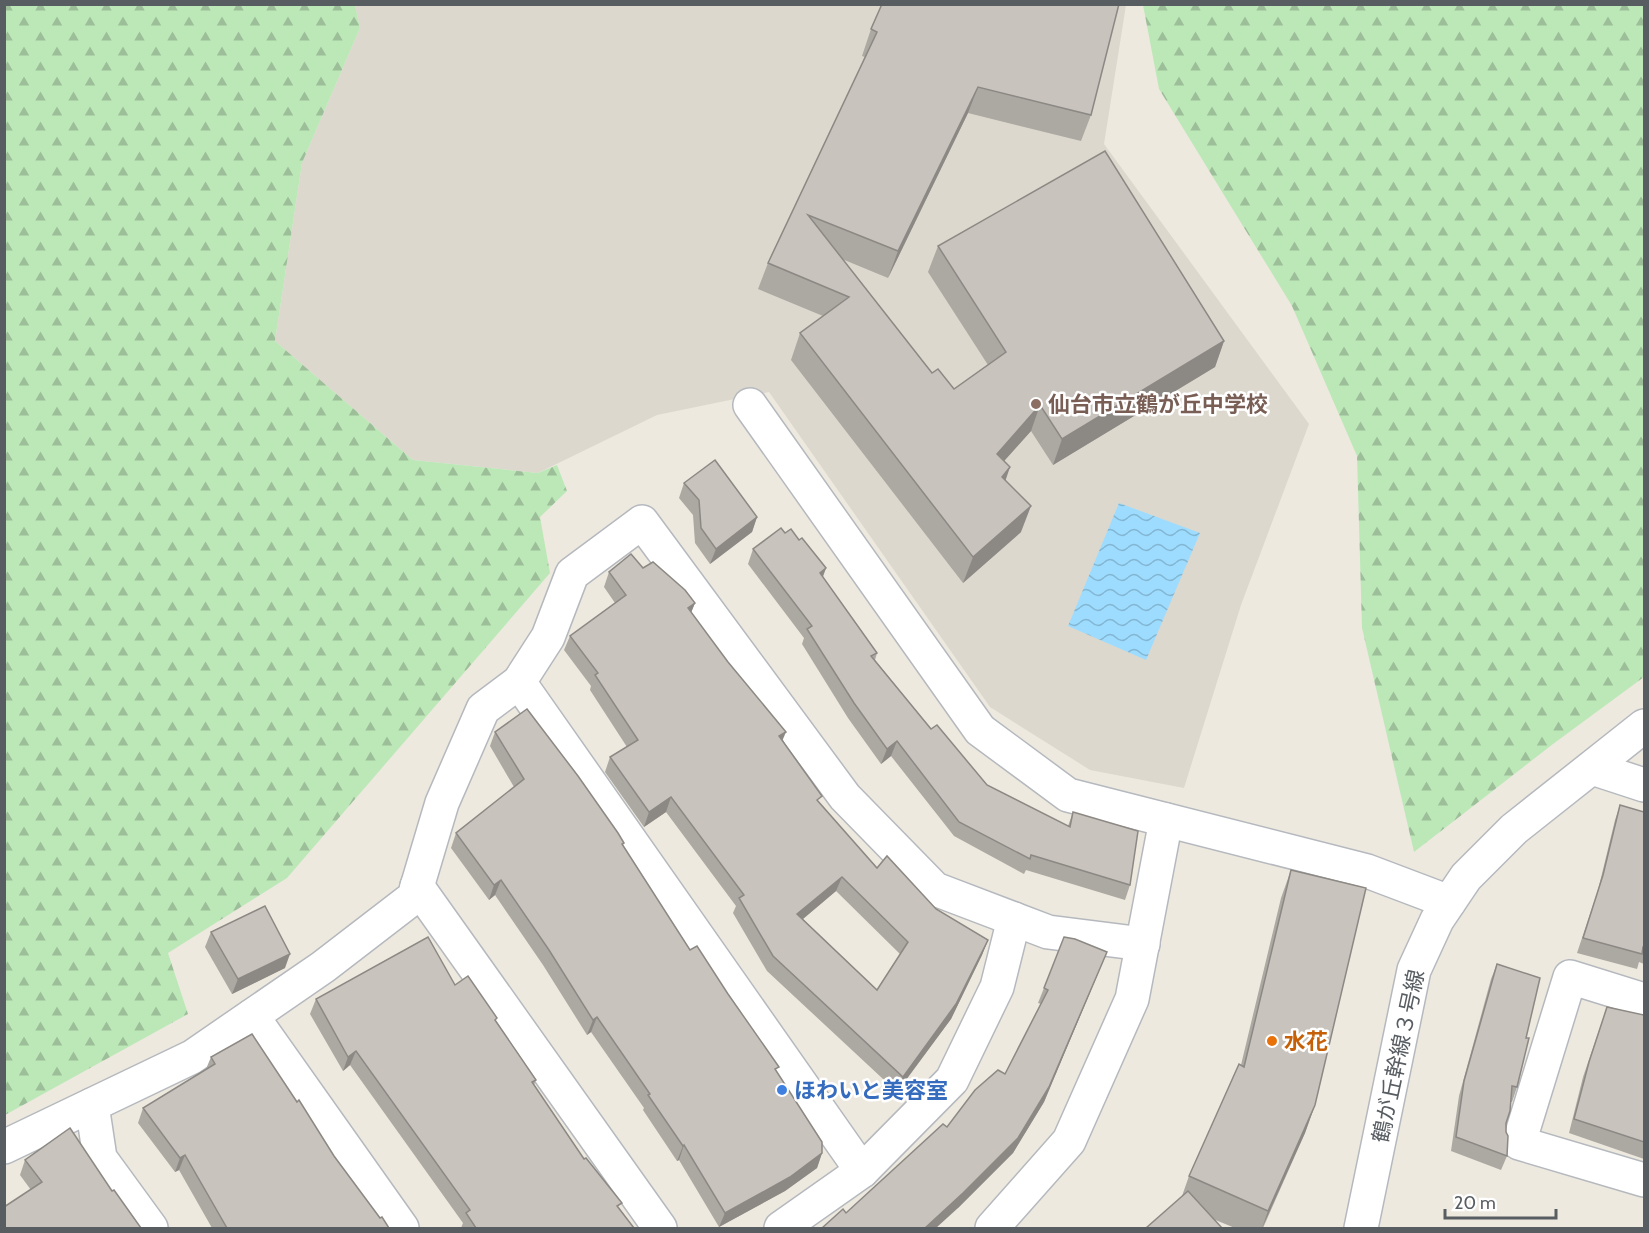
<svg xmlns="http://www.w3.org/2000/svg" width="1649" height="1233" font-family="Cabin,'Noto Sans JP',sans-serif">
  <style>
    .education { fill: #dcd8ce }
    .forest { fill: url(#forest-firs) }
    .water { fill: url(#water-waves) }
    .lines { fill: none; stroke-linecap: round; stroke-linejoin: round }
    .minor-casing { stroke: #b5b9be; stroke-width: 36 }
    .minor { stroke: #fff; stroke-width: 33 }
    .wall { fill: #aca8a2; fill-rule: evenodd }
    .shaded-wall { fill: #8c8884 }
    .building { fill: #c8c3bc; stroke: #8c8884; stroke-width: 1.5; fill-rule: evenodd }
    .education-dot { fill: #8d6e63; stroke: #fff; stroke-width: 2 }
    .food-dot { fill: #e8710a; stroke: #fff; stroke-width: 2 }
    .shop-dot { fill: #3f7fe0; stroke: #fff; stroke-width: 2 }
    .labels { text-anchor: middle; stroke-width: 5; stroke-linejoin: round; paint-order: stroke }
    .education-label { font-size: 22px; font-weight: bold; fill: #785e54; stroke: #fff; text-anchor: start }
    .food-label { font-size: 22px; font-weight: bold; fill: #c56008; stroke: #fff; text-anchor: start }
    .street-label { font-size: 22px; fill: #585d62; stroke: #fff }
    .shop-label { font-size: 22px; font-weight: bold; fill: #366cbe; stroke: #fff; text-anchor: start }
  </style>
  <defs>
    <pattern id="forest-firs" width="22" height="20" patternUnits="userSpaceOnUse" patternTransform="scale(1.5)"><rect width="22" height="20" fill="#bce8b8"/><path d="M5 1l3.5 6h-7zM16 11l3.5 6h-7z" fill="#9cbf99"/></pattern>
    <pattern id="water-waves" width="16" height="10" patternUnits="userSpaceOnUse" patternTransform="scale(1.5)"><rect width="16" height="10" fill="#9ddcff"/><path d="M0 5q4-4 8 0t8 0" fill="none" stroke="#83b6d2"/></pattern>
  </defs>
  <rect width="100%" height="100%" fill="#ede9df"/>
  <path class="education" d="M 355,5 L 1126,5 L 1104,144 L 1309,424 L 1241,605 L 1184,788 L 1090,770 L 990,707 L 769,392 L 657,415 L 538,473 L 413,460 L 275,341 L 302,163 L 360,28 Z"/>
  <g class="forest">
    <path d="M 5,4 L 355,5 L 360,28 L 302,163 L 275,341 L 413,460 L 538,473 L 557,465 L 567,491 L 540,517 L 550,573 L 287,878 L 168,953 L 188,1014 L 5,1115 Z"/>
    <path d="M 1143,5 L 1644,5 L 1644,677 L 1553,744 L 1414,852 L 1362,628 L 1357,456 L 1292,306 L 1159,89 Z"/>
  </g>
  <path class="water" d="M 1119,503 L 1200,533 L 1146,660 L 1068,626 Z"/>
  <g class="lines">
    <g class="minor-casing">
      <g id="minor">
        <path d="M 750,405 L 980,730 L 1068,795 L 1367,871 L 1449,902"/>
        <path d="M 519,682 L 862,1171"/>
        <path d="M 1592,768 L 1644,785"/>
        <path d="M 417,886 L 660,1228"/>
        <path d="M 1644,1000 L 1570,977 L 1519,1143 L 1644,1180"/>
        <path d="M 252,1016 L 402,1228"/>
        <path d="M 92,1105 L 100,1158 L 151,1228"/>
        <path d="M 4,1147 L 192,1057 L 323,967 L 414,897 L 442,803 L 483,709 L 519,682 L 548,637 L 572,574 L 642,522 L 845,797 L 935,889 L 1048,932 L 1143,944"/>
        <path d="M 781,1228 L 862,1171 L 952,1080 L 997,987 L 1014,919"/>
        <path d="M 992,1228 L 1069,1141 L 1132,999 L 1166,820"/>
        <path d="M 1361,1228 L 1414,970 L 1437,920 L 1466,877 L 1514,829 L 1644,726"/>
      </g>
    </g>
    <use href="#minor" class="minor"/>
  </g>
  <g class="wall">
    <path d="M 871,29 L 1091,115 L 1081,141 L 968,113 L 888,278 L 842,259 L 932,373 L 954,389 L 988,365 L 928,272 L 938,246 L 1224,341 L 1215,367 L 1053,465 L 1031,431 L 1004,461 L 1006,481 L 1021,532 L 963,583 L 791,360 L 800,333 L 823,316 L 758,289 L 768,263 L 865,57 L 862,56 Z"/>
    <path d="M 684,483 L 757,517 L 752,532 L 710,564 L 695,543 L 693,515 L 679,498 Z"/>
    <path d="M 785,533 L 799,540 L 826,568 L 823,577 L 877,653 L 875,660 L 931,729 L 987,785 L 1068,826 L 1073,812 L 1130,885 L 1125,900 L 1026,870 L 1024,874 L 954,836 L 891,756 L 881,764 L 848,718 L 802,644 L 804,638 L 748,564 L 753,549 Z"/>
    <path d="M 643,568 L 695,603 L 691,612 L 783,740 L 819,803 L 877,868 L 936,909 L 988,940 L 982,955 L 951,1019 L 897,1092 L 767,971 L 733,913 L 736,906 L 666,812 L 644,827 L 605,772 L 610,757 L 627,747 L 590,690 L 591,686 L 564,650 L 570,636 L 615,603 L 604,587 L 609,572 ZM 836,891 L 900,954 L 877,990 L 803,919 Z"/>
    <path d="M 495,732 L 624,843 L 623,845 L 690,950 L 777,1072 L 822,1153 L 817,1168 L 785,1191 L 719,1227 L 679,1160 L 677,1161 L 643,1110 L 644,1108 L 591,1032 L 587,1035 L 543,965 L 495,895 L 489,900 L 451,848 L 456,833 L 514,787 L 490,746 Z"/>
    <path d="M 1620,805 L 1644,812 L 1644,964 L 1639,962 L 1637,969 L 1577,953 L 1598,890 L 1615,820 Z"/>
    <path d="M 1291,870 L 1315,1105 L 1305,1133 L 1263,1228 L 1235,1228 L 1213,1219 L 1182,1196 L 1189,1176 L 1241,1065 L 1281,898 Z"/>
    <path d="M 211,932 L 285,968 L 232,994 L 205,947 Z"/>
    <path d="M 1107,952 L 1044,1102 L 1013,1153 L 958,1208 L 846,1213 L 947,1127 L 1005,1074 L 1041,1004 L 1038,1003 L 1044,988 Z"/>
    <path d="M 1497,964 L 1526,1038 L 1517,1087 L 1512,1102 L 1511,1102 L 1506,1123 L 1507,1156 L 1501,1170 L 1451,1151 L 1459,1096 L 1491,979 Z"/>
    <path d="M 455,985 L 496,1021 L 536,1080 L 534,1085 L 584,1159 L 634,1228 L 461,1228 L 463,1223 L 350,1065 L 343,1071 L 310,1014 L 316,999 Z"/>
    <path d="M 1607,1007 L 1644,1015 L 1644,1159 L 1569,1133 L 1583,1077 Z"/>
    <path d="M 211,1057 L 297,1102 L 334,1156 L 380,1218 L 389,1228 L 212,1228 L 179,1170 L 175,1172 L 138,1123 L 143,1108 L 206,1069 Z"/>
    <path d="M 25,1160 L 112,1191 L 31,1190 L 20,1175 Z"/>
  </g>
  <g class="shaded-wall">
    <path d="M 978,87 L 968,113 L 888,278 L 898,251 Z"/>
    <path d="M 1224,341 L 1215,367 L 1053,465 L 1062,439 Z"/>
    <path d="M 1040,405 L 1031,431 L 987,480 L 997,454 Z"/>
    <path d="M 1010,467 L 1001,494 L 1002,477 Z"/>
    <path d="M 1031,506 L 1021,532 L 963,583 L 973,557 Z"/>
    <path d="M 757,517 L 752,532 L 710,564 L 716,549 Z"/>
    <path d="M 826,568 L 820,583 L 820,573 Z"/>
    <path d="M 695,603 L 689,618 L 688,608 Z"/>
    <path d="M 786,732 L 780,746 L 779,736 Z"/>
    <path d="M 897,741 L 891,756 L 881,764 L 887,749 Z"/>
    <path d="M 671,797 L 666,812 L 644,827 L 649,812 Z"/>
    <path d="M 842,877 L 836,891 L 791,929 L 797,914 Z"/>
    <path d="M 501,880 L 495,895 L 489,900 L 494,885 Z"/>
    <path d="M 988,940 L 982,955 L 951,1019 L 897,1092 L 903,1077 Z"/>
    <path d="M 1107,952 L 1044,1102 L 1013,1153 L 958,1208 L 936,1228 L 925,1228 Z"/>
    <path d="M 290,954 L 285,968 L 232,994 L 238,979 Z"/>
    <path d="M 597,1017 L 591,1032 L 587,1035 L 593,1020 Z"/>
    <path d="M 356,1051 L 350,1065 L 343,1071 L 348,1057 Z"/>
    <path d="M 1315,1105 L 1305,1133 L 1262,1228 L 1268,1211 Z"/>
    <path d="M 684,1145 L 679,1160 L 677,1161 L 683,1146 Z"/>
    <path d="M 822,1153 L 817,1168 L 785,1191 L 719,1227 L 725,1213 Z"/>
    <path d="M 185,1155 L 179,1170 L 175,1172 L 180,1158 Z"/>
  </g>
  <g class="building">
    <path d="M 882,4 L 1119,4 L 1091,115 L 978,87 L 898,251 L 808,215 L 932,373 L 938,369 L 954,389 L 1006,352 L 938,246 L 1105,151 L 1224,341 L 1062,439 L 1040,405 L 997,454 L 1010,467 L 1002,477 L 1031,506 L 973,557 L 800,333 L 849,297 L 768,263 L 877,32 L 871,29 Z"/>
    <path d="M 715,460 L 757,517 L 716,549 L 701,528 L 699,500 L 684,483 Z"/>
    <path d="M 781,528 L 785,533 L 791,529 L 799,540 L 802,538 L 826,568 L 820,573 L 877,653 L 871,656 L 931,729 L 937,725 L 987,785 L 1070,827 L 1073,812 L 1138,831 L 1130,885 L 1031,855 L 1030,859 L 959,822 L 897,741 L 887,749 L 854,703 L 807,629 L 812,626 L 753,549 Z"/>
    <path d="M 631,554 L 643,568 L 653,562 L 685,590 L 695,603 L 688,608 L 728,662 L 786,732 L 779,736 L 822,796 L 817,800 L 877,868 L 887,856 L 936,909 L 988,940 L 956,1004 L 903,1077 L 773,956 L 739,898 L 744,895 L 671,797 L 649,812 L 610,757 L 638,740 L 595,675 L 598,673 L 570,636 L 626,595 L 609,572 ZM 842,877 L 908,942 L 877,990 L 797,914 Z"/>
    <path d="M 527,709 L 578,776 L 618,833 L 624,843 L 622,844 L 690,950 L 697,946 L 728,994 L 779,1067 L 775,1069 L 822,1142 L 822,1153 L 790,1177 L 725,1213 L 684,1145 L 683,1146 L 648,1095 L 650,1094 L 597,1017 L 593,1020 L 549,950 L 501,880 L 494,885 L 456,833 L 524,779 L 495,732 Z"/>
    <path d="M 1620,805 L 1644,812 L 1644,947 L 1643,947 L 1642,954 L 1583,938 L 1603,875 Z"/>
    <path d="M 1291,870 L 1366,888 L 1315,1105 L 1268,1211 L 1189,1176 L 1239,1064 L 1244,1067 Z"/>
    <path d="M 265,906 L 290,954 L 238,979 L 211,932 Z"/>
    <path d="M 428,937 L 455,985 L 468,976 L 497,1018 L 495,1020 L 536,1080 L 532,1082 L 584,1159 L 586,1158 L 622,1203 L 617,1206 L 634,1228 L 476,1228 L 466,1213 L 470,1210 L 356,1051 L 348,1057 L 316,999 Z"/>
    <path d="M 1064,937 L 1075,939 L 1107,952 L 1049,1087 L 1018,1138 L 963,1193 L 925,1228 L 822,1228 L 843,1209 L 846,1213 L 943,1124 L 947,1127 L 975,1090 L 998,1070 L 1005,1074 L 1048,990 L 1044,988 Z"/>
    <path d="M 1497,964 L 1540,978 L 1526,1038 L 1529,1038 L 1517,1087 L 1512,1086 L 1510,1111 L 1506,1123 L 1506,1132 L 1508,1136 L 1507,1156 L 1456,1137 L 1464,1081 Z"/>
    <path d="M 1607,1007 L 1644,1015 L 1644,1142 L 1574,1119 L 1589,1062 Z"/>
    <path d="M 252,1034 L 297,1102 L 299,1100 L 334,1156 L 380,1218 L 382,1217 L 389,1228 L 227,1228 L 185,1155 L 180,1158 L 143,1108 L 215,1064 L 211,1057 Z"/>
    <path d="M 70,1128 L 112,1191 L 114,1190 L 141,1228 L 4,1228 L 4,1207 L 42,1182 L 25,1160 Z"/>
    <path d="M 1188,1191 L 1222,1228 L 1146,1228 Z"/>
  </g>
  <circle class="education-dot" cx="1036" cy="404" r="6"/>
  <circle class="food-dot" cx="1272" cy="1041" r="6"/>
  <circle class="shop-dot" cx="782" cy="1090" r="6"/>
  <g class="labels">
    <g class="education-label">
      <text x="1048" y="412">仙台市立鶴が丘中学校</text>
    </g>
    <g class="food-label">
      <text x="1284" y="1049">水花</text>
    </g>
    <g class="street-label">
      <text transform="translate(1398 1056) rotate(-78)" y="8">鶴が丘幹線３号線</text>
    </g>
    <g class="shop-label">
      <text x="794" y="1098">ほわいと美容室</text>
    </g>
  </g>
  <rect width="1649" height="1233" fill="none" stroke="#585d62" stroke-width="12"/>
  <path d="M1445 1209v9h111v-9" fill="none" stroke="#585d62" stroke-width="3"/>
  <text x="1454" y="1209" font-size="18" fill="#585d62" stroke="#ffffff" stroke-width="4.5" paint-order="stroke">20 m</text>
</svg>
